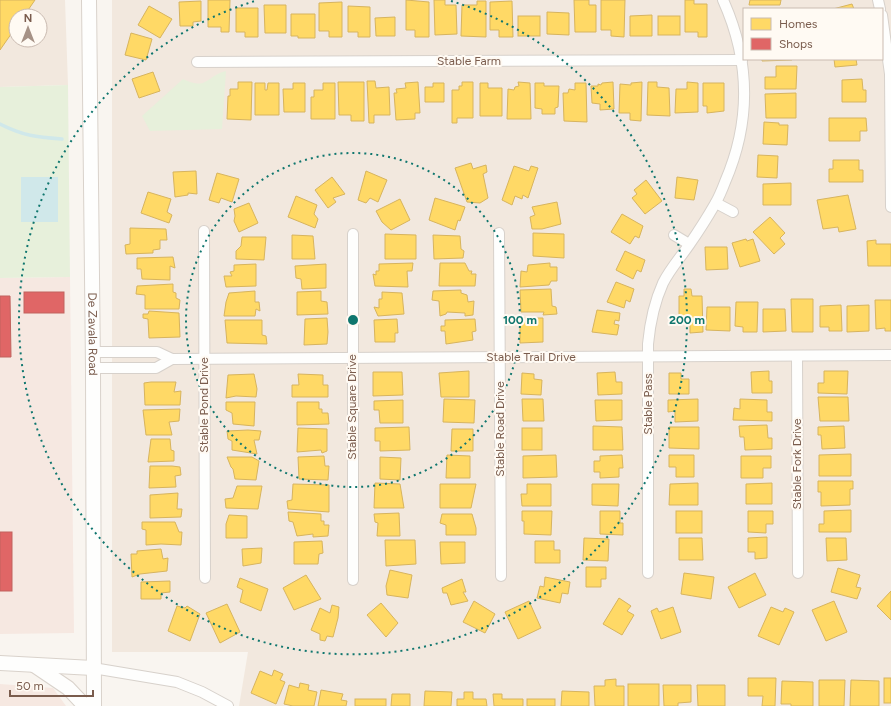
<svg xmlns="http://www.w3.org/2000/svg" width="891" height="706" font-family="Figtree,sans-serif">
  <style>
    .residential { fill: #f2e8de; fill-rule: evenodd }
    .commercial { fill: #f6e8e1 }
    .green { fill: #e7f0db }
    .water { fill: #d0e8ea }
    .homes { fill: #ffd966; stroke: #d7b45e }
    .shops { fill: #e06666; stroke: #c1635e }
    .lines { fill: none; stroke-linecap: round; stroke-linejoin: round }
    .stream { stroke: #d0e8ea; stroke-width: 3.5 }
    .street-casing { stroke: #d7d1cb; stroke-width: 12 }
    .secondary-casing { stroke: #d9d2cb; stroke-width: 16 }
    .street { stroke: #fefefd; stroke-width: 10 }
    .secondary { stroke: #fefefd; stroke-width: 14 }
    .ring { fill: none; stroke: #0f766e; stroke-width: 2; stroke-dasharray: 2 4 }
    .labels { text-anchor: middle; stroke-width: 4; stroke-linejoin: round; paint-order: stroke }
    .street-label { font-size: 12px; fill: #7a5c4d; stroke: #fffaf3 }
    .centre { fill: #0f766e; stroke: #fffaf3; stroke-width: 2 }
    .ring-label { font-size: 12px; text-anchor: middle; font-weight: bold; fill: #0f766e; stroke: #fffaf3; stroke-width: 4; stroke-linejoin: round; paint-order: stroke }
  </style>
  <rect width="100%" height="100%" fill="#f9f5f0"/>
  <g class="residential">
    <path d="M 0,0 L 65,0 L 68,85 L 0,87 ZM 16,16 L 40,16 L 40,40 L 16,40 Z"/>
    <path d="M 112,0 L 891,0 L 891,706 L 239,706 L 248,652 L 112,652 ZM 744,9 L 882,9 L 882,59 L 744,59 Z"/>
  </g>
  <g class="commercial">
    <path d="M 70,277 L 74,633 L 0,634 L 0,278 Z"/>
    <path d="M 0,684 L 53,688 L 66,706 L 0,706 Z"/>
  </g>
  <g class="green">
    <path d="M 226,71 L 222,129 L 150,131 L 142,116 L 183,79 C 208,91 206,76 226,71 Z"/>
    <path d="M 68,85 L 70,277 L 0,278 L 0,87 Z"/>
  </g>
  <rect class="water" x="21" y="177" width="37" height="45"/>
  <g class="homes">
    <path d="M 0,0 L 35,0 L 24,16 L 16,16 L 16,27 L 0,50 Z"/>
    <path d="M 208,0 L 230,0 L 229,32 L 221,32 L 221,27 L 208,27 Z"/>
    <path d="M 406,0 L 429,2 L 429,37 L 415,37 L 415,30 L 406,30 Z"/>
    <path d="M 434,0 L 445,0 L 445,5 L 456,5 L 457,34 L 435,35 Z"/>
    <path d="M 574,0 L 589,0 L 589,5 L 596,5 L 596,32 L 575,32 Z"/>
    <path d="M 601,0 L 625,0 L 624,37 L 611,36 L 611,30 L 601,30 Z"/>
    <path d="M 685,0 L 694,0 L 694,4 L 707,4 L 707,37 L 698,37 L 698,32 L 685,32 Z"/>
    <path d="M 750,0 L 781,0 L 780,5 L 749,5 Z"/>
    <path d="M 201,1 L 201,21 L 193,22 L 193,26 L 180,26 L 179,2 Z"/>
    <path d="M 477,1 L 486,1 L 486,37 L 461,36 L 462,5 L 477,5 Z"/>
    <path d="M 512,1 L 513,37 L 499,37 L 499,30 L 490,30 L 490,2 Z"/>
    <path d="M 342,2 L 342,37 L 329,37 L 329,31 L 319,31 L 319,3 Z"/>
    <path d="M 852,4 L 854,9 L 833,9 Z"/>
    <path d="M 264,5 L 286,5 L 286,33 L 265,33 Z"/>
    <path d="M 149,6 L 172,19 L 160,38 L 138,25 Z"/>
    <path d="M 348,6 L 370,7 L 370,37 L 358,37 L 358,32 L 348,32 Z"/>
    <path d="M 236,8 L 258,8 L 258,37 L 245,37 L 245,32 L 236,32 Z"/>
    <path d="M 547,12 L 569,13 L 569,35 L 547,34 Z"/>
    <path d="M 291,14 L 315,14 L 315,38 L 298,38 L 298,36 L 291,36 Z"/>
    <path d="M 652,15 L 652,36 L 630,36 L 630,16 Z"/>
    <rect x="518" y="16" width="22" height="20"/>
    <rect x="658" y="16" width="22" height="19"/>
    <path d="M 395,17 L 395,36 L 376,36 L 375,18 Z"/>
    <path d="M 131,33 L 152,39 L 146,60 L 125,55 Z"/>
    <path d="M 762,59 L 792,59 L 792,60 L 762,61 Z"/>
    <path d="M 834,59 L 856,59 L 857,65 L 835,67 Z"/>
    <path d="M 776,66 L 797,66 L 796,89 L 765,89 L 765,77 L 776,77 Z"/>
    <path d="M 153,72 L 160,91 L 139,98 L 132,79 Z"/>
    <path d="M 862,79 L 863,90 L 866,90 L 866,102 L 842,102 L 842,80 Z"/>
    <path d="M 367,81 L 375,81 L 376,88 L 389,87 L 390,115 L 374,115 L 374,123 L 369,123 Z"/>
    <path d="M 238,82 L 252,82 L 251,120 L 227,119 L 228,96 L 230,96 L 230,89 L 238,89 Z"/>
    <path d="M 338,82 L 364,82 L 364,121 L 351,121 L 351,115 L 339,115 Z"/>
    <path d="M 418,82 L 420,113 L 415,113 L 415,119 L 396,120 L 394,93 L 397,93 L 396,89 L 406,88 L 405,83 Z"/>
    <path d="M 462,82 L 473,82 L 473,118 L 457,118 L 457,123 L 452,123 L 452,90 L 459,90 L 459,86 L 462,86 Z"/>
    <path d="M 518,82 L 530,83 L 531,119 L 507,119 L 508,89 L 514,90 L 515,87 L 519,86 Z"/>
    <path d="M 613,82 L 614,109 L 600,110 L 600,104 L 592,103 L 591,86 L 598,86 L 598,84 L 601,85 L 602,83 Z"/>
    <path d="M 642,82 L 641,121 L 630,120 L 630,113 L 619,113 L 620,84 L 631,85 L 631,83 Z"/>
    <path d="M 648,82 L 657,82 L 657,87 L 669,88 L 670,116 L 647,115 Z"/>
    <path d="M 687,82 L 698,83 L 698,112 L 675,113 L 676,89 L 687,89 Z"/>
    <path d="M 255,83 L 265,83 L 265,90 L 267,90 L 268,83 L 279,83 L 279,115 L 255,115 Z"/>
    <path d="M 293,83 L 305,83 L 305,112 L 284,112 L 283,89 L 293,89 Z"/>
    <path d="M 323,83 L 335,83 L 335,119 L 311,119 L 311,97 L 314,97 L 314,90 L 323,90 Z"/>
    <path d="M 433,83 L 444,83 L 444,102 L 425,102 L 425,87 L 433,87 Z"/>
    <path d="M 480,83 L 488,83 L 488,88 L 502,88 L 502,116 L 480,116 Z"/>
    <path d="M 535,83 L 544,83 L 544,86 L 559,86 L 558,107 L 555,108 L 555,114 L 542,114 L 542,109 L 535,108 Z"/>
    <path d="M 575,83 L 586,83 L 587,122 L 564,121 L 563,93 L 568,93 L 569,89 L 575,90 Z"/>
    <path d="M 703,83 L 724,83 L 724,111 L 707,113 L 707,106 L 703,106 Z"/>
    <path d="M 796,93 L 796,118 L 766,118 L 765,94 Z"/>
    <path d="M 829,118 L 866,118 L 867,131 L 860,131 L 860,141 L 829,141 Z"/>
    <path d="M 764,122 L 779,123 L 779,125 L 788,125 L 787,145 L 763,144 Z"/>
    <path d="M 758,155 L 778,156 L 777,178 L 757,177 Z"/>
    <path d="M 833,160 L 859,160 L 859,170 L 863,170 L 863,182 L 829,182 L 829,169 L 833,169 Z"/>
    <path d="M 471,163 L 473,169 L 486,165 L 487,172 L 483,174 L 488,198 L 480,203 L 467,202 L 455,168 Z"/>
    <path d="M 514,166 L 529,171 L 531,166 L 538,168 L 528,198 L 523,195 L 522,199 L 515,196 L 512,205 L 502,200 Z"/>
    <path d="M 196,171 L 197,194 L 188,193 L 188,195 L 175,197 L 173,172 Z"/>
    <path d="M 366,171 L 387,180 L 378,202 L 370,198 L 366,203 L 358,200 Z"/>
    <path d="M 217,173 L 239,179 L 232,202 L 221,198 L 219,203 L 209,200 Z"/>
    <path d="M 332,177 L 345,194 L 333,198 L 336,202 L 328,208 L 315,190 Z"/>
    <path d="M 677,177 L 698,180 L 694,200 L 675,198 Z"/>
    <path d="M 646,180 L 662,201 L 645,214 L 632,198 L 637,194 L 634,190 Z"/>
    <path d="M 791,183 L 791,205 L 763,205 L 763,184 Z"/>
    <path d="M 148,192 L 171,199 L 167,212 L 172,215 L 169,223 L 141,213 Z"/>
    <path d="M 848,195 L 856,229 L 839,232 L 838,227 L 823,229 L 817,200 Z"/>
    <path d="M 296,196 L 317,205 L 314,214 L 318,219 L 315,228 L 288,217 Z"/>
    <path d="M 435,198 L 465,207 L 460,221 L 458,220 L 455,230 L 429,220 Z"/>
    <path d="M 400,199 L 410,220 L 391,230 L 382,222 L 376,211 Z"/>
    <path d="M 557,202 L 561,224 L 542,229 L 532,229 L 530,217 L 535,215 L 532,207 Z"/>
    <path d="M 249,203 L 258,223 L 239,232 L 234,221 L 235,216 L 234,209 Z"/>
    <path d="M 622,214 L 643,226 L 639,238 L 635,236 L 630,244 L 611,232 Z"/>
    <path d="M 770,217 L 785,233 L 780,238 L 785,244 L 774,254 L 753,232 Z"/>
    <path d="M 130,228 L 166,229 L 167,240 L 160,240 L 160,249 L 153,250 L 153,253 L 126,254 L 125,245 L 130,244 Z"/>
    <path d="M 533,233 L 564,234 L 564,258 L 533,256 Z"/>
    <path d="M 385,234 L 416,235 L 416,259 L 385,259 Z"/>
    <path d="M 292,235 L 313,236 L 315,259 L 292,259 Z"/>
    <path d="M 433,235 L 460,236 L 461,249 L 464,251 L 463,258 L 434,259 Z"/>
    <path d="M 242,237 L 266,237 L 264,260 L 236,259 L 236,251 L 241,246 Z"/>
    <path d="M 746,239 L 747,241 L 753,239 L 760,261 L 740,267 L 732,243 Z"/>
    <path d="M 876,240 L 876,244 L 891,244 L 891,266 L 868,266 L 867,241 Z"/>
    <path d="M 705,247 L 727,247 L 728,269 L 706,270 Z"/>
    <path d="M 625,251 L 645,260 L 641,272 L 637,270 L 633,279 L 616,270 Z"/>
    <path d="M 173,257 L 175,268 L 170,266 L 170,280 L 142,279 L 141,269 L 137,269 L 137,258 Z"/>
    <path d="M 413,263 L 412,271 L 407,271 L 408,287 L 375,286 L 373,274 L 376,275 L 376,271 L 379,271 L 379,264 Z"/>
    <path d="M 440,263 L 465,263 L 469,271 L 472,271 L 471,274 L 476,274 L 475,286 L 439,286 Z"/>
    <path d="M 550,263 L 550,267 L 557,267 L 557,281 L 551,281 L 549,285 L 520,287 L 521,271 L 527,272 L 528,265 Z"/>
    <path d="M 256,264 L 256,286 L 226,287 L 224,276 L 232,276 L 230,272 L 234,271 L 234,265 Z"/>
    <path d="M 326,264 L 326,288 L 302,289 L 301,279 L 296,278 L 295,266 Z"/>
    <path d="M 616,282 L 634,289 L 630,302 L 626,300 L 624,308 L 607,302 Z"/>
    <path d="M 173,284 L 173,292 L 176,293 L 176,298 L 180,300 L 179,309 L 145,309 L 145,295 L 136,294 L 137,286 Z"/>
    <path d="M 551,289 L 552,306 L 556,307 L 557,314 L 543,315 L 544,312 L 521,312 L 520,290 Z"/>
    <path d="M 684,289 L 691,289 L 692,296 L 702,296 L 703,332 L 690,333 L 690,323 L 679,323 L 679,296 L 684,296 Z"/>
    <path d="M 461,290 L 461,293 L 467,295 L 468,302 L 474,301 L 473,315 L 465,316 L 465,313 L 447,312 L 446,314 L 440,316 L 439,301 L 432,300 L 433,291 Z"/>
    <path d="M 255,291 L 255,302 L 259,302 L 260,311 L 256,309 L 255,316 L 224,316 L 226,302 L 229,293 Z"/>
    <path d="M 321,291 L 321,301 L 327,302 L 328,314 L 297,315 L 297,292 Z"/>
    <path d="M 382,292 L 402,293 L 404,314 L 378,316 L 374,307 L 379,308 L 379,299 L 382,299 Z"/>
    <path d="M 791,299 L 813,299 L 813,332 L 792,332 Z"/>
    <path d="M 875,300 L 891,300 L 891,331 L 885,331 L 885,328 L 876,329 Z"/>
    <path d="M 736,302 L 758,302 L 757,332 L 743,332 L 743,327 L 735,326 Z"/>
    <path d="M 841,305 L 842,331 L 829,331 L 829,327 L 820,327 L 820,306 Z"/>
    <path d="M 869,305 L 869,331 L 847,332 L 847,306 Z"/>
    <path d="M 707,307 L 730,307 L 730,331 L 706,330 Z"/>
    <path d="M 763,309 L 785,309 L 786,331 L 763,332 Z"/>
    <path d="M 597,310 L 620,313 L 619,321 L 615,320 L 614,324 L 619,325 L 617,335 L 592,332 Z"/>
    <path d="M 149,311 L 179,313 L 180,337 L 149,338 L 148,319 L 143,318 L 143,314 L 148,314 Z"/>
    <path d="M 327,318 L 328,332 L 327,344 L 304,345 L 305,319 Z"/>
    <path d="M 520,318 L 543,318 L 543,342 L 520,343 Z"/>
    <path d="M 397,319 L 398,333 L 395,333 L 395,342 L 375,342 L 374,320 Z"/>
    <path d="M 475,319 L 476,331 L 472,332 L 473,340 L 446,344 L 445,331 L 441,331 L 441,326 L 445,326 L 445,320 Z"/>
    <path d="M 225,320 L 262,320 L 262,335 L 266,336 L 267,344 L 227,343 Z"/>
    <path d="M 469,371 L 469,397 L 441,397 L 439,373 Z"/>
    <path d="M 769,371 L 769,381 L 772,381 L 772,393 L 752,393 L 751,372 Z"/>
    <path d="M 824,371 L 848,371 L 847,394 L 818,393 L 818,383 L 824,383 Z"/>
    <path d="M 373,372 L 402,372 L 403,395 L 373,396 Z"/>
    <path d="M 615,372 L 616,382 L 622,382 L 622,394 L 598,395 L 597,373 Z"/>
    <path d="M 522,373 L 534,374 L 534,379 L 542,380 L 541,395 L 521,394 Z"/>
    <path d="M 669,373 L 681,373 L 681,379 L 689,379 L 689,394 L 669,394 Z"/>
    <path d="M 254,374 L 257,389 L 256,397 L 236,396 L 226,398 L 228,375 Z"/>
    <path d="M 298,374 L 323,375 L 323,385 L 328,385 L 328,397 L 292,397 L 292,385 L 299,385 Z"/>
    <path d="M 151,382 L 176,382 L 174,392 L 181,391 L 180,405 L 145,405 L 144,383 Z"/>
    <path d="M 818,397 L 848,397 L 849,421 L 820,421 Z"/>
    <path d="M 444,399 L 475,400 L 474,423 L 443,422 Z"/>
    <path d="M 522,399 L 543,399 L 544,421 L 523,421 Z"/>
    <path d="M 698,399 L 698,421 L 675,422 L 675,411 L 668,412 L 668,400 Z"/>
    <path d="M 740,399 L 767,400 L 767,412 L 772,412 L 772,421 L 733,420 L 734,408 L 740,409 Z"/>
    <path d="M 403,400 L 403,423 L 380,423 L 379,410 L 374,410 L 374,401 Z"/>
    <path d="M 595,400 L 622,400 L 622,420 L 596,421 Z"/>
    <path d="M 226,402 L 255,402 L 254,426 L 233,424 L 232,413 L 226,410 Z"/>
    <path d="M 297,402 L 319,402 L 319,409 L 322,409 L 322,413 L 328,413 L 329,424 L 297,425 Z"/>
    <path d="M 180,409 L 179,421 L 169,422 L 172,435 L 146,435 L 143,410 Z"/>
    <path d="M 767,425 L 768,438 L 772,438 L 772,449 L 745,450 L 744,437 L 740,437 L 739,426 Z"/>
    <path d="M 593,426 L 622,427 L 623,450 L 593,450 Z"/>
    <path d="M 844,426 L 845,448 L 822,449 L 821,435 L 818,435 L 818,427 Z"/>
    <path d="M 409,427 L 410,450 L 380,451 L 380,441 L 375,441 L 375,428 Z"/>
    <path d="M 669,427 L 699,427 L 699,449 L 669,448 Z"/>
    <path d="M 298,428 L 327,429 L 327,451 L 322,453 L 321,450 L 297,452 Z"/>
    <rect x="522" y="428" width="20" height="22"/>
    <path d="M 452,429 L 473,429 L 473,451 L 451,451 Z"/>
    <path d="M 248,430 L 261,431 L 259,440 L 254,440 L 257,454 L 232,450 L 232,441 L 228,439 L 227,431 Z"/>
    <path d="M 151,439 L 170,439 L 171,450 L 174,451 L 174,461 L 148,462 Z"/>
    <path d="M 851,454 L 851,476 L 819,476 L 819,455 Z"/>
    <path d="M 447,455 L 470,456 L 470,478 L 446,478 Z"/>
    <path d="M 556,455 L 557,477 L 523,478 L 523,456 Z"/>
    <path d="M 622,455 L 623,468 L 619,468 L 619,477 L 600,478 L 600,472 L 594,472 L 594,461 L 600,461 L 600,456 Z"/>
    <path d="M 669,455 L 694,455 L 694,477 L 676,477 L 676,467 L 669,467 Z"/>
    <path d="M 324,456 L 325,466 L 329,466 L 328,480 L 299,479 L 298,457 Z"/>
    <path d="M 741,456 L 771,456 L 771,468 L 763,468 L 763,478 L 741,478 Z"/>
    <path d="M 227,457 L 252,457 L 259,461 L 256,480 L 235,479 L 233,469 L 231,467 Z"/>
    <path d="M 380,457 L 401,458 L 400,480 L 380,479 Z"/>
    <path d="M 150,466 L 172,466 L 180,467 L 181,475 L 175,476 L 176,487 L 149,488 Z"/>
    <path d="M 818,481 L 853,481 L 853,489 L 850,489 L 850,505 L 821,506 L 821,492 L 818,492 Z"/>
    <path d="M 375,483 L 400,484 L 404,508 L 374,508 Z"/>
    <path d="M 698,483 L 698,505 L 669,505 L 670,484 Z"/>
    <path d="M 772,483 L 772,504 L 746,504 L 746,484 Z"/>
    <path d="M 293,484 L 329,485 L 329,512 L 288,509 L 287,501 L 292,500 Z"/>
    <path d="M 440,484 L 476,484 L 471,508 L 440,508 Z"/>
    <path d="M 527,484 L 551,484 L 551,506 L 522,506 L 521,494 L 527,494 Z"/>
    <path d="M 592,484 L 619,484 L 618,506 L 592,505 Z"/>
    <path d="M 237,486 L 262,486 L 258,509 L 226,508 L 225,499 L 233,498 Z"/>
    <path d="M 178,493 L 177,509 L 182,509 L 181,517 L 150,518 L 150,495 Z"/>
    <path d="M 851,510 L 851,532 L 819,532 L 819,524 L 824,524 L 824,511 Z"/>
    <path d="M 522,511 L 552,511 L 551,535 L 524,534 L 524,521 L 522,521 Z"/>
    <path d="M 600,511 L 620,511 L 620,523 L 623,523 L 623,535 L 600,534 Z"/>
    <rect x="676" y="511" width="26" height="22"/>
    <path d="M 748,511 L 773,511 L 773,524 L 766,524 L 766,533 L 748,532 Z"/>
    <path d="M 288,512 L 321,514 L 321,521 L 324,521 L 324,525 L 329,525 L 328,536 L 313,537 L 313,534 L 297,536 L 293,522 L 289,521 Z"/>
    <path d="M 399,513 L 400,536 L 377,536 L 378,523 L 375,522 L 374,514 Z"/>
    <path d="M 442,514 L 472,514 L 476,528 L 476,535 L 446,535 L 446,525 L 440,523 Z"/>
    <path d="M 229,515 L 247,516 L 247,538 L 226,538 L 226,524 Z"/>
    <path d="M 142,522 L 175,522 L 179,532 L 182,532 L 181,545 L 161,544 L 146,545 L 146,530 L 142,529 Z"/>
    <path d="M 767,537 L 767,558 L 755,559 L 755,552 L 748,552 L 748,538 Z"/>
    <path d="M 584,538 L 609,539 L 608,561 L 583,560 Z"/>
    <path d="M 679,538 L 702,538 L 703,560 L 679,560 Z"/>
    <path d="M 826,538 L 846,538 L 847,560 L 827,561 Z"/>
    <path d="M 385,540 L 415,540 L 416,564 L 386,566 Z"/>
    <path d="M 322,541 L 323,553 L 319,554 L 318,564 L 294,564 L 294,542 Z"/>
    <path d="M 535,541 L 554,541 L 554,550 L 560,550 L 560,563 L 535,563 Z"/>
    <path d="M 440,542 L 465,542 L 465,563 L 441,564 Z"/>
    <path d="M 262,548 L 261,563 L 243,566 L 242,549 Z"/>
    <path d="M 161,549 L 163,559 L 168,558 L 167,571 L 140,574 L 132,577 L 131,554 L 137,554 L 137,551 Z"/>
    <path d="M 586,567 L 606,567 L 606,579 L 601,579 L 601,587 L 586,587 Z"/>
    <path d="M 838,568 L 860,575 L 856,587 L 861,588 L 857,599 L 831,592 Z"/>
    <path d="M 390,570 L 412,575 L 408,598 L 387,595 L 386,586 Z"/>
    <path d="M 684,573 L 714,577 L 711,599 L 681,594 Z"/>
    <path d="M 755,573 L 766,595 L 739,608 L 728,587 Z"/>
    <path d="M 306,575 L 321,599 L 294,610 L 283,588 Z"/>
    <path d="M 545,577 L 570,582 L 568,594 L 562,593 L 560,603 L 537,598 L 540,586 L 544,587 Z"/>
    <path d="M 240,578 L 268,589 L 261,611 L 240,602 L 243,590 L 237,587 Z"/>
    <path d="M 462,579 L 466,592 L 463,592 L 468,601 L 451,605 L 447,593 L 443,593 L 442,588 Z"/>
    <path d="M 170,581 L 170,592 L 161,593 L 161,599 L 141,599 L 141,582 Z"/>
    <path d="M 891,591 L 891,620 L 877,606 Z"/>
    <path d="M 619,598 L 631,606 L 627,611 L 634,615 L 622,635 L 603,624 Z"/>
    <path d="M 474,601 L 495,614 L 485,633 L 463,622 Z"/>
    <path d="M 529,601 L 541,628 L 518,639 L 505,612 Z"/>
    <path d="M 834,601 L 847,632 L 826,641 L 812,610 Z"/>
    <path d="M 381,603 L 398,623 L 386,637 L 367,615 Z"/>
    <path d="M 227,604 L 240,632 L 220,643 L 206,613 Z"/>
    <path d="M 332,605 L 339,607 L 338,618 L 333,637 L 327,636 L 325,641 L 320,640 L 320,634 L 311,630 L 320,608 L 330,613 Z"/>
    <path d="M 177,606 L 185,608 L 187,606 L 200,614 L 190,641 L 168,631 Z"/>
    <path d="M 673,607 L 681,632 L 661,639 L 651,611 L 657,608 L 659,612 Z"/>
    <path d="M 771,607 L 783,612 L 785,608 L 794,612 L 779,645 L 758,636 Z"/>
    <path d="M 274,670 L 283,674 L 280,680 L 285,682 L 276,704 L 251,693 L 260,671 L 272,676 Z"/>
    <path d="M 748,678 L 776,678 L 775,706 L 762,706 L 763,696 L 748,696 Z"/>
    <rect x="884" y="678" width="7" height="25"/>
    <path d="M 616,679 L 616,686 L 624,686 L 624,706 L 595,706 L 594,686 L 605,686 L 605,680 Z"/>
    <path d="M 819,680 L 845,680 L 844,706 L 819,706 Z"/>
    <path d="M 851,680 L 879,681 L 879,706 L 850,706 Z"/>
    <path d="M 782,681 L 813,682 L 813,706 L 791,706 L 791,704 L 781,704 Z"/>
    <path d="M 300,683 L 309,685 L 308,690 L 317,692 L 314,706 L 293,706 L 284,704 L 289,685 L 299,688 Z"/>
    <rect x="628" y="684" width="31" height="22"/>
    <path d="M 663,685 L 691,685 L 691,702 L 678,703 L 678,706 L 664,706 Z"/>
    <path d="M 697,685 L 725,685 L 725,706 L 698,706 Z"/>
    <path d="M 321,690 L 343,694 L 341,700 L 347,701 L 346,706 L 318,706 Z"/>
    <path d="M 425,691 L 452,692 L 451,706 L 424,706 Z"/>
    <path d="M 562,691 L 589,692 L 589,706 L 561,706 Z"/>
    <path d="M 464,692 L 473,692 L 473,699 L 486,699 L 487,706 L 457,706 L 457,699 L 464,699 Z"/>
    <path d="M 392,694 L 410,694 L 410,706 L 391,706 Z"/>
    <path d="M 493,694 L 502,694 L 502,699 L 523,699 L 523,706 L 494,706 Z"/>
    <rect x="355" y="699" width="31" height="7"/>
    <rect x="527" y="699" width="28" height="7"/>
  </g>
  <g class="shops">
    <rect x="24" y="292" width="40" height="21"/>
    <path d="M 0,296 L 10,296 L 11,357 L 0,357 Z"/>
    <rect x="0" y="532" width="12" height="59"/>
  </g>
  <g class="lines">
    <path class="stream" d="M 0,124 C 24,136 36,137 62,139"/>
    <g class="street-casing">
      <g id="street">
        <path d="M 878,0 L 880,9"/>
        <path d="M 882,15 L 890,74 L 891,207"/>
        <path d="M 197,62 L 742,60"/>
        <path d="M 716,203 L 733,212"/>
        <path d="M 204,231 L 205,578"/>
        <path d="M 499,233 L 501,576"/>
        <path d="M 353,234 L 353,580"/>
        <path d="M 674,235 L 689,244"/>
        <path d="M 93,352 L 157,352 L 172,359 L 891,355"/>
        <path d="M 797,356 L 798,573"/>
        <path d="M 93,368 L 156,368 L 172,359"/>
        <path d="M 648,573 L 648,344 C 650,323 654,303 663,283 C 670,269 680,258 689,245 C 698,232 707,218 715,204 C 719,197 722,190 725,182 C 751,122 750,60 723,0"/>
        <path d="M 93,668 L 177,682 L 202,692 L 228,706"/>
      </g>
    </g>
    <g class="secondary-casing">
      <g id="secondary">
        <path id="s1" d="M 89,0 L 93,368 L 94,706"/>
        <path d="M 0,663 L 93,668"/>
        <path d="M 34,665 L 68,688 L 85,706"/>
      </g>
    </g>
    <use href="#street" class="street"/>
    <use href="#secondary" class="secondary"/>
  </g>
  <g class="ring">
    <circle cx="353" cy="320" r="167"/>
    <path d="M451 1A334 334 0 1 1 255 1"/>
  </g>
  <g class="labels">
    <g class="street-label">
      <text x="469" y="65">Stable Farm</text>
      <text dy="4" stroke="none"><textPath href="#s1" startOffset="334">De Zavala Road</textPath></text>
      <text x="531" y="361">Stable Trail Drive</text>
      <text transform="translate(648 404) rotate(-90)" y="4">Stable Pass</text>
      <text transform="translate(204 405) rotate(-90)" y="4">Stable Pond Drive</text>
      <text transform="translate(352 407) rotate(-90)" y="4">Stable Square Drive</text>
      <text transform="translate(500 429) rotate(-90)" y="4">Stable Road Drive</text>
      <text transform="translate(797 464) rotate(-90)" y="4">Stable Fork Drive</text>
    </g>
  </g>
  <circle cx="353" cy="320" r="6" class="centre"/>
  <g class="ring-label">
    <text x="520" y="324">100 m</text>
    <text x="687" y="324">200 m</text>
  </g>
  <rect x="743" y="8" width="140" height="52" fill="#fffaf3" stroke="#cabbb1"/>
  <rect x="751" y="18" width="20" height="12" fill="#ffd966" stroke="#cabbb1"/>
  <text x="779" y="28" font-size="12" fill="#7a5c4d">Homes</text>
  <rect x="751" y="38" width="20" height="12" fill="#e06666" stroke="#cabbb1"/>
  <text x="779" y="48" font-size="12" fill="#7a5c4d">Shops</text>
  <g transform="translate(28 28)"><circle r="19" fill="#fffaf3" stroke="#cabbb1"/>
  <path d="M0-3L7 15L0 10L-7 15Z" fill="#a69286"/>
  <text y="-6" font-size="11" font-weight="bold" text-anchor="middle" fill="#7a5c4d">N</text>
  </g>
  <path d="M10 690v6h83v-6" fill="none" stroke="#7a5c4d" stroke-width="2"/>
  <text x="16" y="690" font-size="12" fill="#7a5c4d" stroke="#fffaf3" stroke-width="3" paint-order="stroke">50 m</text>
</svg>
